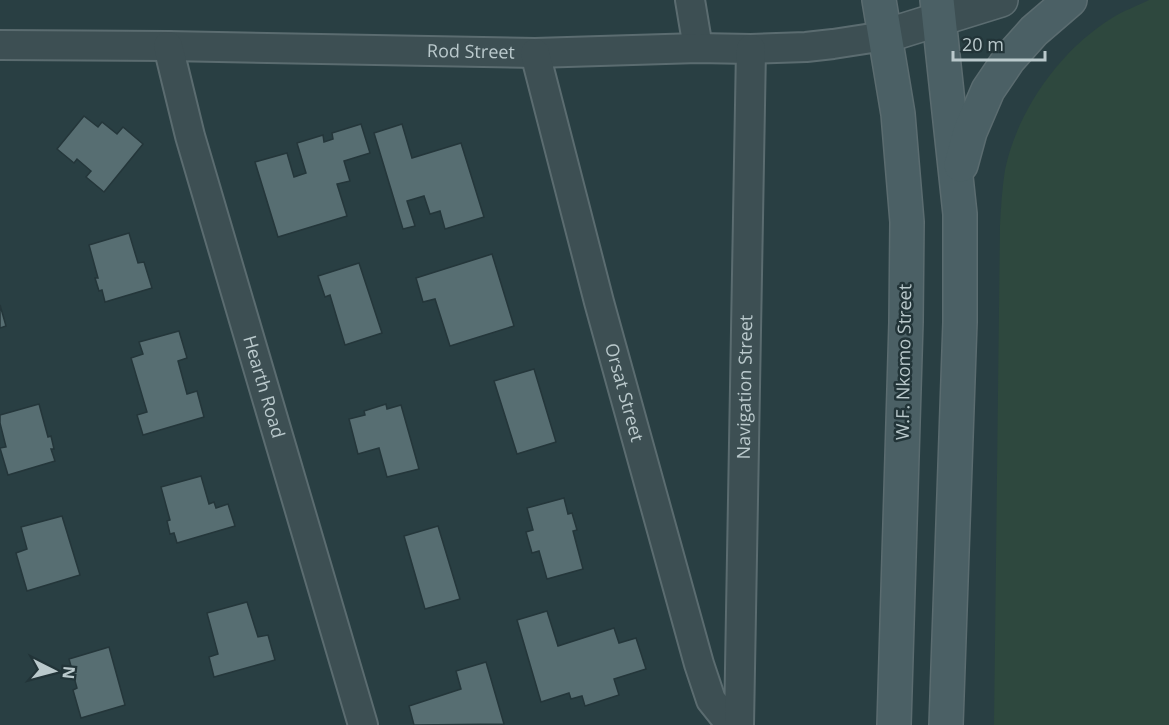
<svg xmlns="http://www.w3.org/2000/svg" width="1169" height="725" font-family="'Open Sans',sans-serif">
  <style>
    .green { fill: #2e483e }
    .building { fill: #576e72; stroke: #24363a; stroke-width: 1.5 }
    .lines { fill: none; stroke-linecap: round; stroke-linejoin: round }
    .minor-casing { stroke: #5b6c70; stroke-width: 32 }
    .tertiary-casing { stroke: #5b6c70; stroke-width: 36 }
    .secondary-casing { stroke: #5b6c70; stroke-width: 36 }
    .minor { stroke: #3d4f53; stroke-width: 28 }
    .tertiary { stroke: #3d4f53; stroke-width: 33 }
    .secondary { stroke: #4b6065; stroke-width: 33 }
    .labels { text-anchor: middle; stroke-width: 5; stroke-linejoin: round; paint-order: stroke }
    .street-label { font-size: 18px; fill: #bac9cc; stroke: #223438 }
  </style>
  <rect width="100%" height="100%" fill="#293f43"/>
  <path class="green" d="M 1149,0 L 1169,0 L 1169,725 L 994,725 L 1000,225 C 1001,207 1002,188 1005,170 C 1017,111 1060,50 1112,18 C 1123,11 1137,6 1149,0 Z"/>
  <g class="building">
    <path d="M 84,116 L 98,127 L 102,122 L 117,134 L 123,127 L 143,144 L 104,192 L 86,177 L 91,171 L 77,159 L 74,163 L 57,149 Z"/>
    <path d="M 361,124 L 370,153 L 344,161 L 350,181 L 337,184 L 347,216 L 278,237 L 255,162 L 287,153 L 294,177 L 306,173 L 297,143 L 323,135 L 324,142 L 333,139 L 332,133 Z"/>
    <path d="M 402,124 L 412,158 L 461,143 L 484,217 L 445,229 L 440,211 L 430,214 L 424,196 L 407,201 L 415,226 L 403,229 L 374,133 Z"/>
    <path d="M 129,233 L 138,263 L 144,262 L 152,288 L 105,302 L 102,290 L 99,291 L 95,278 L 98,278 L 89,245 Z"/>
    <path d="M 492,254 L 514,326 L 450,346 L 435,299 L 423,302 L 416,278 Z"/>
    <path d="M 359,263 L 382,333 L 345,345 L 330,295 L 325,297 L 318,276 Z"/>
    <path d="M 0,305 L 6,326 L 0,328 Z"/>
    <path d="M 179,331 L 187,358 L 178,361 L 187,394 L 197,391 L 204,417 L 143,435 L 137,415 L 147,412 L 131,358 L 143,354 L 139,342 Z"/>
    <path d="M 534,369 L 556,442 L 517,454 L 494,381 Z"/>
    <path d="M 39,404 L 48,437 L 51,436 L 54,449 L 51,449 L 55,461 L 8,475 L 0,448 L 6,447 L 0,423 L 0,415 Z"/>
    <path d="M 386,404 L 387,409 L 401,405 L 419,469 L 387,477 L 379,448 L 358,454 L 349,419 L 365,415 L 364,411 Z"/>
    <path d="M 201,476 L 209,504 L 214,502 L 216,508 L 228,504 L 235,526 L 177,543 L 174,533 L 170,534 L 167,521 L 170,520 L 161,487 Z"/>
    <path d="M 564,498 L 568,514 L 572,513 L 577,530 L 573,531 L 583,569 L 547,579 L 539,551 L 532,553 L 526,532 L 533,530 L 527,508 Z"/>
    <path d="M 62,516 L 80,575 L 27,591 L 16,553 L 27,549 L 21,527 Z"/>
    <path d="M 438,526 L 460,599 L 425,609 L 404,536 Z"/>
    <path d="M 247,602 L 258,637 L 268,635 L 275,660 L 214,677 L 209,657 L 218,654 L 207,613 Z"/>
    <path d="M 547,611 L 558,646 L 614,628 L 619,643 L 636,638 L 646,669 L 614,679 L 619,695 L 585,706 L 582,696 L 571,699 L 569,693 L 541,702 L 517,620 Z"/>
    <path d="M 109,647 L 125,705 L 81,718 L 73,690 L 77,688 L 69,659 Z"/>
    <path d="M 486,662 L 504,724 L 414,725 L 409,706 L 461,689 L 456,671 Z"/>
  </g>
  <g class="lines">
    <g class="minor-casing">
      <g id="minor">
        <path d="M 690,0 L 698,48"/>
        <path id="s1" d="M 0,45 L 168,46 L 535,53 L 698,48 L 751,49 L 806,47 L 833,44 L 885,36"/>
        <path id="s2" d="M 168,46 L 190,136 L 363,725"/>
        <path id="s3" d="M 535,53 L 599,302 L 699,664 L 711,700 L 731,725"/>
        <path id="s4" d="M 739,725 L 751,49"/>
      </g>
    </g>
    <g class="tertiary-casing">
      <path id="tertiary" d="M 885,36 L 1001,0"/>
    </g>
    <g class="secondary-casing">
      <g id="secondary">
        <path d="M 879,0 L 898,114 L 907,222 L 906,322 L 894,725"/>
        <path d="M 937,0 L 960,214 L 960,322 L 946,725"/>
        <path d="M 961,165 L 970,132 L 988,90 L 1009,59 L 1034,31 L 1070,0"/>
      </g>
    </g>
    <use href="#minor" class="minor"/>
    <use href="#tertiary" class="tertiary"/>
    <use href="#secondary" class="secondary"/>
  </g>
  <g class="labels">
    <g class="street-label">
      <text dy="6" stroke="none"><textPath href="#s1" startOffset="471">Rod Street</textPath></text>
      <text transform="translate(904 362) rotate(-89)" y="6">W.F. Nkomo Street</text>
      <text dy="6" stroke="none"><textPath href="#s2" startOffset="354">Hearth Road</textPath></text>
      <text dy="6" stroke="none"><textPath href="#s4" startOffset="338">Navigation Street</textPath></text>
      <text dy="6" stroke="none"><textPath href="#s3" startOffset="351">Orsat Street</textPath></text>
    </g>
  </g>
  <g transform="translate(54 671) rotate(96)" stroke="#223438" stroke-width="4.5" paint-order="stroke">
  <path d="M0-4.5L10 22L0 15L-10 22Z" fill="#bac9cc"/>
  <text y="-9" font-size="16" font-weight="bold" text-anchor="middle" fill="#bac9cc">N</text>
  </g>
  <path d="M953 51v9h92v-9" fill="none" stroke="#bac9cc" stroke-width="3"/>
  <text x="962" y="51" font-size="18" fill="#bac9cc" stroke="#223438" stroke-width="4.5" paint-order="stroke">20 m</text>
</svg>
